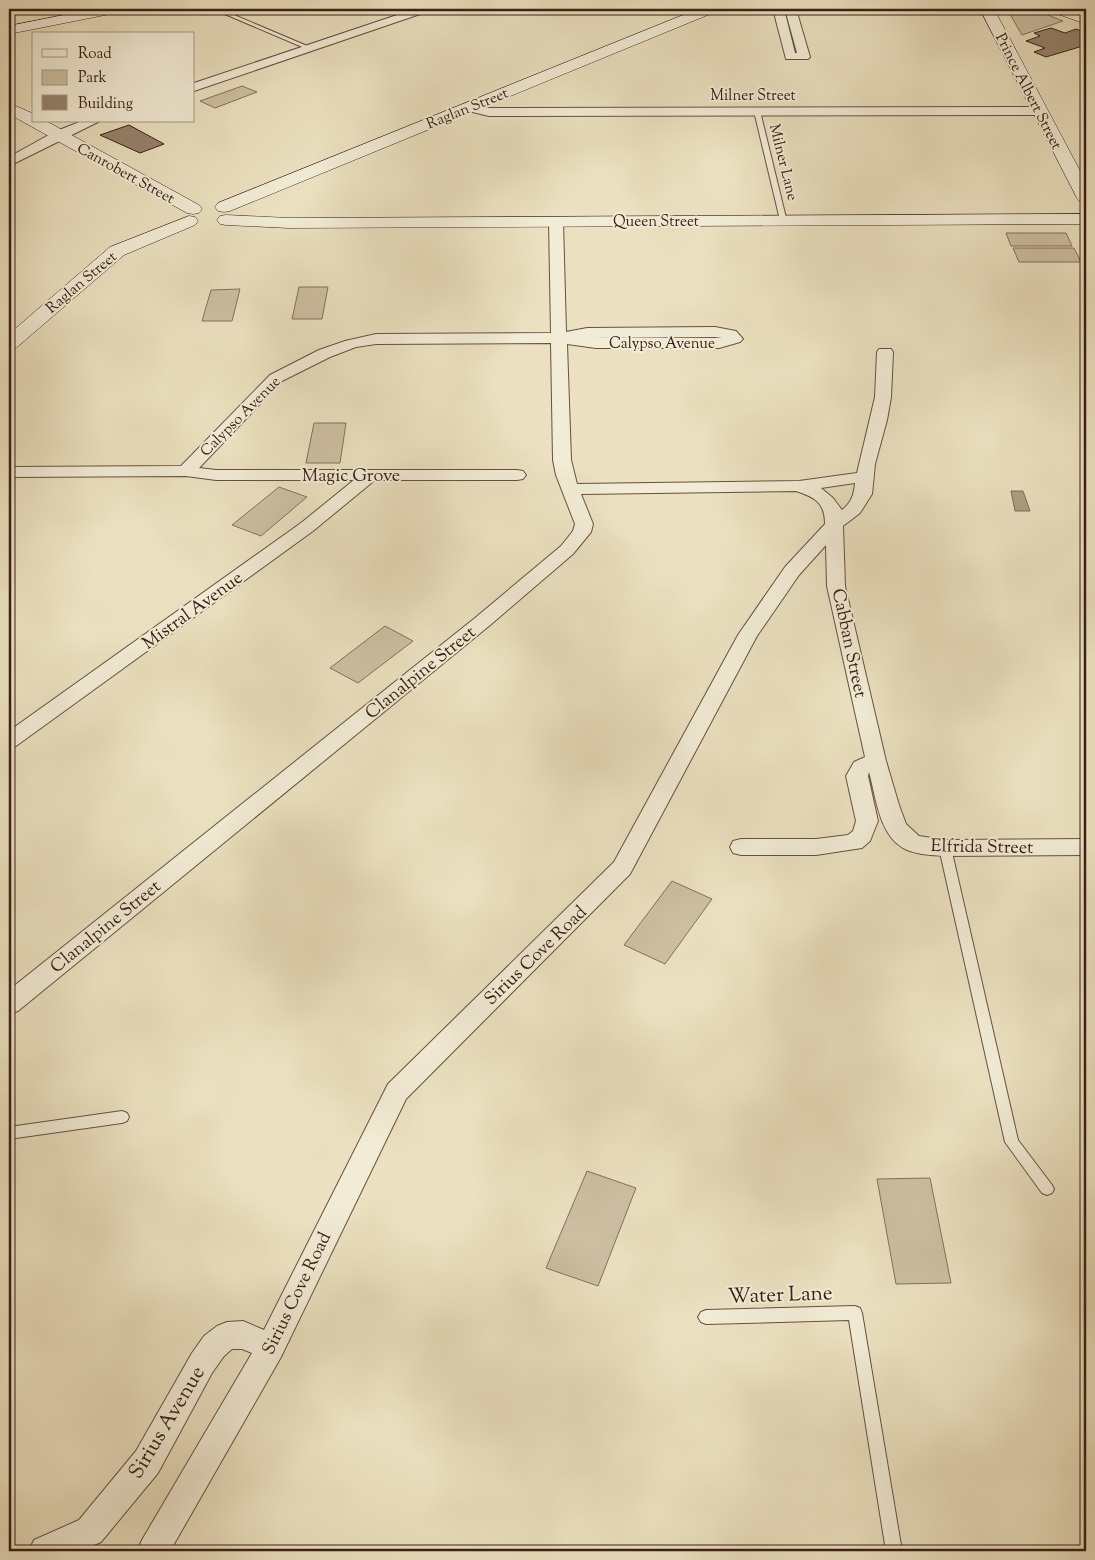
<svg xmlns="http://www.w3.org/2000/svg" width="1095" height="1560" font-family="'Sorts Mill Goudy',serif">
  <style>
    .green { fill: #cdc0a3; stroke: #83705c }
    .water { fill: #ae9f86; stroke: #7f6c58 }
    .building { fill: #96846d; stroke: #392014 }
    .lines { fill: none; stroke-linecap: round; stroke-linejoin: round }
    .lane-casing { stroke: #66503f; stroke-width: 2 }
    .street-casing { stroke: #66503f; stroke-width: 2 }
    .secondary-casing { stroke: #392014; stroke-width: 1 }
    .lane { fill: #f2ecd6; fill-rule: evenodd }
    .street { fill: #f2ecd6; fill-rule: evenodd }
    .secondary { fill: #f2ecd6; fill-rule: evenodd }
    .labels { text-anchor: middle; stroke-width: 4; stroke-linejoin: round; paint-order: stroke }
    .far-street-label { font-size: 15px; fill: #392014; stroke: #f2ecd6 }
    .street-label { font-size: 18px; fill: #392014; stroke: #f2ecd6 }
    .near-street-label { font-size: 21px; fill: #392014; stroke: #f2ecd6 }
  </style>
  <rect width="100%" height="100%" fill="#ebe1c0"/>
  <filter id="stains"><feTurbulence type="fractalNoise" baseFrequency=".004" numOctaves="4"/><feColorMatrix values="0 0 0 0 .2 0 0 0 0 .09 0 0 0 0 .02 0 0 0 .5 -.17"/></filter>
  <radialGradient id="worn" r=".72"><stop offset=".6" stop-color="#630" stop-opacity="0"/><stop offset="1" stop-color="#630" stop-opacity=".3"/></radialGradient>
  <g class="green">
    <path d="M 1007,9 L 1033,9 L 1063,21 L 1022,35 Z"/>
    <path d="M 242,86 L 257,92 L 215,108 L 200,101 Z"/>
    <path d="M 1006,233 L 1066,233 L 1072,246 L 1011,246 Z"/>
    <path d="M 1013,248 L 1074,248 L 1081,262 L 1019,262 Z"/>
    <path d="M 299,287 L 328,287 L 322,319 L 292,319 Z"/>
    <path d="M 240,289 L 232,321 L 202,321 L 211,290 Z"/>
    <path d="M 314,423 L 346,423 L 340,463 L 306,463 Z"/>
    <path d="M 279,487 L 307,497 L 261,536 L 232,525 Z"/>
    <path d="M 385,626 L 413,641 L 358,683 L 330,668 Z"/>
    <path d="M 672,881 L 712,899 L 665,964 L 624,945 Z"/>
    <path d="M 587,1171 L 636,1188 L 598,1286 L 546,1268 Z"/>
    <path d="M 930,1178 L 951,1283 L 896,1284 L 877,1179 Z"/>
  </g>
  <path class="water" d="M 1011,491 L 1023,491 L 1030,511 L 1015,511 Z"/>
  <g class="building">
    <path d="M 1051,28 L 1065,33 L 1076,29 L 1086,33 L 1086,45 L 1046,57 L 1034,52 L 1045,48 L 1026,41 L 1040,36 L 1034,33 Z"/>
    <path d="M 129,125 L 164,144 L 140,153 L 100,135 Z"/>
  </g>
  <g class="lines">
    <g class="lane-casing">
      <g id="lane">
        <path d="M 213,9 L 220,9 L 312,48 L 307,49 Z"/>
        <path d="M 757,109 L 760,111 L 787,222 L 780,220 L 754,111 Z"/>
        <path d="M 945,844 L 949,845 L 951,848 L 1018,1140 L 1052,1185 L 1054,1189 L 1052,1193 L 1047,1195 L 1042,1193 L 1005,1142 L 939,848 L 941,845 Z"/>
        <path d="M 122,1111 L 127,1113 L 129,1117 L 127,1121 L 122,1123 L 9,1139 L 9,1127 Z"/>
        <path d="M 855,1306 L 860,1308 L 862,1313 L 902,1551 L 886,1551 L 849,1320 L 706,1324 L 701,1322 L 698,1317 L 701,1312 L 706,1310 Z"/>
      </g>
    </g>
    <g class="street-casing">
      <g id="street">
        <path d="M 415,9 L 431,9 L 429,11 L 194,91 L 194,83 Z"/>
        <path d="M 773,9 L 784,9 L 795,53 L 797,53 L 785,9 L 796,9 L 810,57 L 808,59 L 786,59 Z"/>
        <path d="M 468,103 L 489,108 L 1039,107 L 1045,111 L 1039,115 L 489,116 L 464,110 L 462,107 L 464,104 Z"/>
        <path d="M 82,121 L 100,121 L 9,166 L 9,157 L 54,132 Z"/>
        <path d="M 556,217 L 563,221 L 566,332 L 587,328 L 715,327 L 736,331 L 743,339 L 740,342 L 719,348 L 596,348 L 567,344 L 571,460 L 577,484 L 799,481 L 857,473 L 875,397 L 877,352 L 879,349 L 891,349 L 893,352 L 891,397 L 887,420 L 875,464 L 872,494 L 860,513 L 843,526 L 845,586 L 886,761 L 899,805 L 906,824 L 919,836 L 945,840 L 1086,839 L 1086,855 L 945,856 C 932,855 915,855 903,848 C 879,834 876,797 869,772 L 868,776 L 878,821 L 870,841 L 862,848 L 816,855 L 741,855 L 733,853 L 730,847 L 733,841 L 741,839 L 816,839 L 848,835 L 853,831 L 856,821 L 846,776 L 854,762 L 865,757 L 827,586 L 826,545 L 799,575 L 757,636 L 630,874 L 406,1099 L 281,1357 L 170,1551 L 137,1551 L 142,1540 L 252,1353 L 242,1349 L 232,1349 L 224,1356 L 212,1373 L 158,1473 L 101,1542 L 80,1551 L 29,1551 L 34,1540 L 79,1520 L 136,1451 L 192,1353 L 204,1336 L 217,1326 L 227,1322 L 243,1321 L 264,1330 L 388,1084 L 614,862 L 738,635 L 785,567 L 825,524 C 825,503 815,497 796,491 L 581,494 L 593,524 L 591,532 L 573,554 L 489,626 L 18,1011 L 9,1014 L 9,990 L 475,618 L 561,546 L 573,531 L 575,524 L 556,475 L 553,460 L 551,343 L 376,344 L 356,347 L 330,357 L 282,381 L 199,468 L 216,470 L 517,470 L 523,471 L 526,475 L 523,479 L 517,480 L 375,480 L 313,531 L 16,746 L 9,748 L 9,731 L 301,523 L 354,480 L 216,480 L 186,476 L 9,477 L 9,467 L 181,466 L 270,375 L 319,350 L 345,341 L 376,334 L 551,333 L 549,221 ZM 715,337 L 722,338 L 590,338 ZM 855,483 C 854,495 851,503 842,510 L 833,498 L 821,488 Z"/>
      </g>
    </g>
    <g class="secondary-casing">
      <g id="secondary">
        <path d="M 94,9 L 122,9 L 120,12 L 115,13 L 9,34 L 9,26 Z"/>
        <path d="M 698,9 L 717,9 L 715,12 L 230,211 L 224,212 L 218,211 L 215,207 L 218,203 Z"/>
        <path d="M 980,9 L 994,9 L 1086,182 L 1086,203 L 1080,202 L 1077,198 Z"/>
        <path d="M 1050,9 L 1069,9 L 1086,15 L 1086,24 L 1052,12 Z"/>
        <path d="M 9,103 L 34,114 L 34,121 L 46,121 L 199,205 L 202,209 L 199,213 L 193,214 L 187,213 L 9,114 Z"/>
        <path d="M 1086,214 L 1086,224 L 289,228 L 226,225 L 220,224 L 217,220 L 220,216 L 226,215 L 289,218 Z"/>
        <path d="M 189,216 L 195,217 L 198,221 L 195,225 L 124,255 L 16,348 L 9,350 L 9,334 L 110,247 Z"/>
      </g>
    </g>
    <use href="#lane" class="lane"/>
    <use href="#street" class="street"/>
    <use href="#secondary" class="secondary"/>
  </g>
  <g class="labels">
    <g class="far-street-label">
      <text transform="translate(1029 91) rotate(63)" y="5">Prince Albert Street</text>
      <text x="753" y="100">Milner Street</text>
      <text transform="translate(467 108) rotate(-22)" y="5">Raglan Street</text>
      <text transform="translate(784 162) rotate(76)" y="5">Milner Lane</text>
      <text transform="translate(126 173) rotate(29)" y="5">Canrobert Street</text>
      <text x="656" y="226">Queen Street</text>
      <text transform="translate(81 282) rotate(-40)" y="5">Raglan Street</text>
      <text x="662" y="348">Calypso Avenue</text>
      <text transform="translate(240 416) rotate(-45)" y="5">Calypso Avenue</text>
    </g>
    <g class="street-label">
      <text x="351" y="481">Magic Grove</text>
      <text transform="translate(192 610) rotate(-36)" y="6">Mistral Avenue</text>
      <text transform="translate(850 643) rotate(78)" y="6">Cabban Street</text>
      <text transform="translate(420 672) rotate(-39)" y="6">Clanalpine Street</text>
      <text transform="translate(982 846) rotate(1)" y="6">Elfrida Street</text>
      <text transform="translate(105 926) rotate(-39)" y="6">Clanalpine Street</text>
      <text transform="translate(535 955) rotate(-44)" y="6">Sirius Cove Road</text>
      <text transform="translate(296 1293) rotate(-64)" y="6">Sirius Cove Road</text>
    </g>
    <g class="near-street-label">
      <text transform="translate(780 1294) rotate(-2)" y="7">Water Lane</text>
      <text transform="translate(166 1422) rotate(-59)" y="7">Sirius Avenue</text>
    </g>
  </g>
  <rect width="1095" height="1560" fill="none" stroke="#ebe1c0" stroke-width="30"/>
  <rect x="10" y="10" width="1075" height="1540" fill="none" stroke="#392014" stroke-width="2.5"/>
  <rect x="15" y="15" width="1065" height="1530" fill="none" stroke="#392014"/>
  <rect x="32" y="32" width="162" height="90" fill="#f2ecd6" stroke="#a89a88"/>
  <rect x="42" y="49" width="25" height="8" fill="#f2ecd6" stroke="#a89a88"/>
  <text x="78" y="58" font-size="15" fill="#392014">Road</text>
  <rect x="42" y="70" width="25" height="15" fill="#cdc0a3" stroke="#a89a88"/>
  <text x="78" y="82" font-size="15" fill="#392014">Park</text>
  <rect x="42" y="95" width="25" height="15" fill="#96846d" stroke="#a89a88"/>
  <text x="78" y="108" font-size="15" fill="#392014">Building</text>
  <rect width="100%" height="100%" filter="url(#stains)"/>
  <rect width="100%" height="100%" fill="url(#worn)"/>
</svg>
